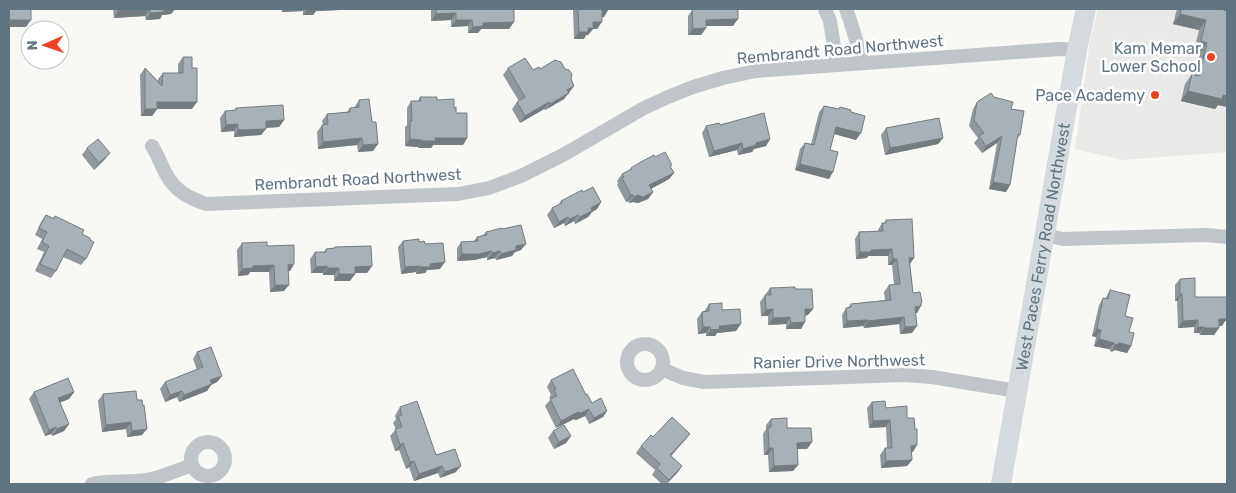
<svg xmlns="http://www.w3.org/2000/svg" width="1236" height="493" font-family="Rubik,sans-serif">
  <style>
    .built { fill: #e9e9e8 }
    .lines { fill: none; stroke-linecap: round; stroke-linejoin: round }
    .street { stroke: #c0c5c9; stroke-width: 14 }
    .secondary { stroke: #d5dade; stroke-width: 20 }
    .wall { fill: #90989d }
    .shaded-wall { fill: #757c80 }
    .building { fill: #a7b1b7; stroke: #757c80 }
    .poi-dot { fill: #eb4422; stroke: #fff; stroke-width: 2 }
    .labels { text-anchor: middle; stroke-width: 5; stroke-linejoin: round; paint-order: stroke }
    .poi-label { font-size: 16px; fill: #617581; stroke: #fff; text-anchor: end }
    .street-label { font-size: 16px; fill: #617581; stroke: #fff }
  </style>
  <rect width="100%" height="100%" fill="#f8f8f5"/>
  <path class="built" d="M 1098,9 L 1227,9 L 1227,152 L 1122,160 L 1075,149 L 1090,41 Z"/>
  <g class="lines">
    <g class="street">
      <path d="M 825,9 L 830,21 L 837,65"/>
      <path d="M 846,9 L 850,20 L 863,63"/>
      <path d="M 152,146 C 158,155 161,165 166,174 C 175,191 189,198 206,204 L 458,194 L 489,188 L 521,176 L 563,155 L 644,108 L 668,97 L 693,87 L 723,78 L 756,71 L 1059,49 L 1077,50"/>
      <path d="M 1044,235 L 1063,239 L 1206,235 L 1227,237"/>
      <circle cx="645" cy="362" r="18"/>
      <path d="M 662,369 L 683,378 L 704,382 L 904,375 L 932,377 L 1017,391"/>
      <circle cx="208" cy="459" r="17"/>
      <path d="M 92,484 C 110,480 129,483 147,480 C 163,477 178,470 192,465"/>
    </g>
    <path class="secondary" id="s1" d="M 1001,484 L 1077,50 L 1086,9"/>
  </g>
  <g class="wall">
    <path d="M 113,9 L 175,9 L 171,14 L 162,15 L 160,19 L 146,20 L 145,16 L 114,18 Z"/>
    <path d="M 282,9 L 341,9 L 340,10 L 316,11 L 313,15 L 303,15 L 303,11 L 282,12 Z"/>
    <path d="M 431,9 L 514,9 L 509,29 L 481,29 L 478,33 L 468,33 L 468,26 L 451,27 L 451,20 L 431,21 Z"/>
    <path d="M 573,9 L 608,9 L 608,10 L 604,17 L 602,17 L 597,29 L 593,29 L 588,35 L 586,35 L 584,39 L 574,39 Z"/>
    <path d="M 693,9 L 738,9 L 733,26 L 706,26 L 706,28 L 701,35 L 688,35 L 688,16 Z"/>
    <path d="M 1177,9 L 1223,9 L 1227,107 L 1218,105 L 1215,109 L 1181,101 L 1185,84 L 1192,74 L 1195,75 L 1200,53 L 1194,51 L 1199,30 L 1173,24 Z"/>
    <path d="M 183,57 L 192,109 L 157,109 L 152,116 L 141,116 L 140,75 L 145,68 L 158,81 L 158,79 L 163,73 L 178,73 L 178,64 Z"/>
    <path d="M 508,68 L 533,70 L 540,69 L 571,79 L 574,86 L 564,99 L 545,110 L 544,109 L 520,123 L 512,109 L 517,102 L 519,101 L 503,75 Z"/>
    <path d="M 420,97 L 437,100 L 454,108 L 467,138 L 463,145 L 433,145 L 431,148 L 418,148 L 418,147 L 405,146 L 405,127 L 407,125 L 407,108 L 411,101 L 418,101 Z"/>
    <path d="M 994,97 L 1011,109 L 1020,135 L 1017,139 L 1010,185 L 1006,192 L 989,189 L 997,143 L 982,153 L 974,143 L 978,138 L 969,126 L 973,109 L 977,102 Z"/>
    <path d="M 359,100 L 373,151 L 358,152 L 357,145 L 318,149 L 317,132 L 322,125 L 323,125 L 322,121 L 327,114 L 347,112 L 350,108 L 354,108 Z"/>
    <path d="M 824,106 L 839,109 L 840,107 L 851,112 L 856,140 L 834,134 L 830,150 L 829,179 L 795,170 L 800,149 L 805,143 L 811,144 L 819,112 Z"/>
    <path d="M 236,108 L 284,120 L 279,127 L 266,128 L 261,135 L 234,137 L 234,131 L 221,132 L 220,118 L 225,111 L 234,111 Z"/>
    <path d="M 720,125 L 770,139 L 766,146 L 754,149 L 752,152 L 738,155 L 737,150 L 709,157 L 702,133 L 706,126 Z"/>
    <path d="M 886,128 L 943,138 L 938,144 L 885,155 L 881,135 Z"/>
    <path d="M 87,148 L 110,153 L 105,159 L 94,170 L 82,155 Z"/>
    <path d="M 655,157 L 672,165 L 670,167 L 674,173 L 669,179 L 651,189 L 653,192 L 648,199 L 638,203 L 633,202 L 629,203 L 628,201 L 626,202 L 617,185 L 618,183 L 617,181 L 622,174 L 629,170 L 631,168 Z"/>
    <path d="M 583,192 L 601,202 L 597,209 L 592,212 L 588,217 L 575,224 L 574,221 L 565,226 L 564,223 L 554,228 L 547,215 L 552,208 L 558,205 L 561,201 Z"/>
    <path d="M 46,215 L 53,218 L 55,216 L 82,234 L 90,240 L 86,259 L 81,265 L 63,257 L 56,271 L 51,278 L 35,271 L 44,252 L 37,249 L 42,239 L 35,235 L 41,222 Z"/>
    <path d="M 886,220 L 910,264 L 913,293 L 921,304 L 917,313 L 915,313 L 912,333 L 900,334 L 899,324 L 864,328 L 863,326 L 843,328 L 842,315 L 846,308 L 848,308 L 851,304 L 885,300 L 884,292 L 889,285 L 894,285 L 892,265 L 888,265 L 888,256 L 868,256 L 867,258 L 856,259 L 855,239 L 859,232 L 878,231 L 878,230 L 882,223 L 884,223 Z"/>
    <path d="M 502,229 L 521,250 L 515,252 L 512,256 L 496,260 L 495,258 L 487,260 L 487,257 L 474,260 L 457,261 L 457,248 L 461,242 L 474,241 L 477,237 L 483,235 L 486,232 Z"/>
    <path d="M 403,241 L 419,242 L 425,244 L 440,269 L 427,270 L 425,273 L 416,274 L 416,272 L 401,274 L 398,247 Z"/>
    <path d="M 242,243 L 267,246 L 294,264 L 290,271 L 288,271 L 284,291 L 270,292 L 269,272 L 250,272 L 248,275 L 238,276 L 237,250 Z"/>
    <path d="M 335,247 L 372,266 L 367,273 L 355,273 L 350,281 L 334,281 L 334,275 L 323,275 L 323,273 L 311,273 L 310,259 L 315,252 L 324,252 L 326,249 L 335,248 Z"/>
    <path d="M 1180,279 L 1195,297 L 1227,297 L 1227,321 L 1225,321 L 1222,326 L 1219,326 L 1219,328 L 1214,335 L 1200,335 L 1199,333 L 1194,333 L 1194,327 L 1178,328 L 1177,301 L 1175,301 L 1175,285 Z"/>
    <path d="M 770,288 L 808,315 L 805,316 L 801,329 L 786,329 L 786,324 L 768,325 L 768,316 L 761,316 L 760,302 Z"/>
    <path d="M 1110,290 L 1125,316 L 1129,332 L 1131,346 L 1127,353 L 1115,350 L 1111,352 L 1109,349 L 1094,346 L 1096,337 L 1092,336 L 1099,305 L 1103,298 L 1105,299 Z"/>
    <path d="M 709,304 L 722,310 L 736,331 L 717,333 L 715,336 L 706,336 L 706,333 L 698,334 L 697,319 L 702,312 L 704,312 Z"/>
    <path d="M 197,352 L 222,376 L 217,382 L 211,385 L 207,391 L 179,402 L 177,397 L 165,402 L 160,389 L 165,382 L 197,370 L 193,359 Z"/>
    <path d="M 551,380 L 586,395 L 592,403 L 607,411 L 603,417 L 589,424 L 585,416 L 576,420 L 574,419 L 556,428 L 545,406 L 551,399 L 549,397 L 551,395 L 547,387 Z"/>
    <path d="M 136,391 L 142,435 L 127,437 L 126,429 L 102,432 L 98,401 L 103,394 Z"/>
    <path d="M 34,392 L 74,392 L 69,399 L 60,402 L 69,424 L 64,431 L 52,436 L 51,434 L 45,436 L 29,399 Z"/>
    <path d="M 872,402 L 907,418 L 913,452 L 911,452 L 912,460 L 907,466 L 881,468 L 880,455 L 885,448 L 887,448 L 886,427 L 869,428 L 867,408 Z"/>
    <path d="M 400,407 L 436,455 L 456,472 L 440,478 L 438,473 L 414,481 L 409,467 L 406,469 L 399,450 L 395,451 L 390,436 L 396,429 L 393,423 L 396,419 L 395,416 L 396,414 Z"/>
    <path d="M 771,419 L 812,442 L 807,449 L 797,449 L 798,465 L 793,471 L 769,472 L 768,455 L 764,455 L 763,434 L 766,429 L 766,425 Z"/>
    <path d="M 553,431 L 571,436 L 566,443 L 554,449 L 548,438 Z"/>
    <path d="M 690,434 L 685,440 L 671,456 L 682,466 L 677,473 L 667,484 L 662,484 L 652,475 L 655,470 L 636,453 L 641,446 L 653,437 Z"/>
  </g>
  <g class="shaded-wall">
    <path d="M 150,9 L 145,16 L 114,18 L 118,11 Z"/>
    <path d="M 164,9 L 175,9 L 171,14 L 162,15 L 160,19 L 146,20 L 150,13 Z"/>
    <path d="M 284,9 L 304,9 L 303,11 L 282,12 Z"/>
    <path d="M 307,9 L 341,9 L 340,10 L 316,11 L 313,15 L 303,15 Z"/>
    <path d="M 602,10 L 608,10 L 604,17 L 597,17 Z"/>
    <path d="M 456,13 L 451,20 L 431,21 L 436,14 Z"/>
    <path d="M 1180,14 L 1206,20 L 1199,30 L 1173,24 Z"/>
    <path d="M 738,19 L 733,26 L 701,26 L 706,20 Z"/>
    <path d="M 9,20 L 31,20 L 26,27 L 9,27 Z"/>
    <path d="M 456,20 L 472,20 L 468,26 L 451,27 Z"/>
    <path d="M 514,22 L 509,29 L 481,29 L 478,33 L 468,33 L 473,27 L 483,23 Z"/>
    <path d="M 593,22 L 602,22 L 597,29 L 593,29 L 588,35 L 586,35 L 584,39 L 574,39 L 579,32 Z"/>
    <path d="M 706,28 L 701,35 L 688,35 L 693,29 Z"/>
    <path d="M 1201,41 L 1207,43 L 1200,53 L 1194,51 Z"/>
    <path d="M 574,86 L 564,99 L 545,110 L 550,104 L 567,90 Z"/>
    <path d="M 1188,91 L 1227,96 L 1227,107 L 1218,105 L 1215,109 L 1181,101 Z"/>
    <path d="M 157,102 L 197,102 L 192,109 L 152,109 Z"/>
    <path d="M 549,102 L 544,109 L 520,123 L 525,116 Z"/>
    <path d="M 145,109 L 157,109 L 152,116 L 141,116 Z"/>
    <path d="M 284,120 L 279,127 L 261,128 L 266,121 Z"/>
    <path d="M 238,124 L 234,131 L 221,132 L 226,125 Z"/>
    <path d="M 836,127 L 861,133 L 856,140 L 831,133 Z"/>
    <path d="M 266,129 L 261,135 L 234,137 L 238,130 Z"/>
    <path d="M 1002,136 L 997,143 L 982,153 L 986,146 Z"/>
    <path d="M 362,138 L 357,145 L 318,149 L 323,142 Z"/>
    <path d="M 435,138 L 467,138 L 463,145 L 433,145 L 431,148 L 418,148 L 422,141 Z"/>
    <path d="M 943,138 L 938,144 L 885,155 L 890,148 Z"/>
    <path d="M 410,139 L 422,140 L 418,147 L 405,146 Z"/>
    <path d="M 770,139 L 766,146 L 754,149 L 752,152 L 738,155 L 743,149 L 756,143 Z"/>
    <path d="M 742,143 L 737,150 L 709,157 L 714,151 Z"/>
    <path d="M 378,144 L 373,151 L 358,152 L 363,145 Z"/>
    <path d="M 110,153 L 105,159 L 94,170 L 99,163 Z"/>
    <path d="M 800,164 L 833,172 L 829,179 L 795,170 Z"/>
    <path d="M 674,173 L 669,179 L 645,192 L 649,185 Z"/>
    <path d="M 993,182 L 1010,185 L 1006,192 L 989,189 Z"/>
    <path d="M 653,192 L 648,199 L 638,203 L 633,202 L 629,203 L 634,197 L 638,195 Z"/>
    <path d="M 631,195 L 633,195 L 628,201 L 626,202 Z"/>
    <path d="M 601,202 L 597,209 L 592,212 L 588,217 L 575,224 L 580,217 L 591,208 Z"/>
    <path d="M 578,215 L 574,221 L 565,226 L 570,219 Z"/>
    <path d="M 568,217 L 564,223 L 554,228 L 559,222 Z"/>
    <path d="M 526,244 L 521,250 L 515,252 L 512,256 L 496,260 L 501,254 L 516,246 Z"/>
    <path d="M 892,249 L 888,256 L 868,256 L 867,258 L 856,259 L 860,252 L 871,250 Z"/>
    <path d="M 491,251 L 487,257 L 474,260 L 457,261 L 462,254 Z"/>
    <path d="M 500,251 L 495,258 L 487,260 L 492,253 Z"/>
    <path d="M 909,258 L 914,258 L 910,264 Z"/>
    <path d="M 893,259 L 897,259 L 892,265 L 888,265 Z"/>
    <path d="M 445,262 L 440,269 L 427,270 L 425,273 L 416,274 L 420,267 L 430,264 Z"/>
    <path d="M 294,264 L 290,271 L 283,271 L 288,265 Z"/>
    <path d="M 274,265 L 269,272 L 250,272 L 248,275 L 238,276 L 242,269 L 253,266 Z"/>
    <path d="M 327,266 L 323,273 L 311,273 L 316,267 Z"/>
    <path d="M 372,266 L 367,273 L 350,273 L 355,267 Z"/>
    <path d="M 420,266 L 416,272 L 401,274 L 405,267 Z"/>
    <path d="M 327,268 L 339,268 L 334,275 L 323,275 Z"/>
    <path d="M 339,274 L 355,274 L 350,281 L 334,281 Z"/>
    <path d="M 275,285 L 289,285 L 284,291 L 270,292 Z"/>
    <path d="M 1180,294 L 1182,294 L 1177,301 L 1175,301 Z"/>
    <path d="M 922,302 L 919,307 L 921,306 L 917,313 L 910,314 L 915,307 Z"/>
    <path d="M 773,309 L 768,316 L 761,316 L 766,310 Z"/>
    <path d="M 805,309 L 813,309 L 808,315 L 800,316 Z"/>
    <path d="M 1226,315 L 1227,315 L 1227,321 L 1225,321 L 1222,326 L 1214,326 L 1219,319 Z"/>
    <path d="M 790,317 L 786,324 L 768,325 L 773,318 Z"/>
    <path d="M 904,317 L 899,324 L 864,328 L 868,321 Z"/>
    <path d="M 868,320 L 863,326 L 843,328 L 847,321 Z"/>
    <path d="M 1198,320 L 1194,327 L 1178,328 L 1183,321 Z"/>
    <path d="M 805,322 L 801,329 L 786,329 L 791,323 Z"/>
    <path d="M 741,324 L 736,331 L 717,333 L 715,336 L 706,336 L 711,330 L 719,326 Z"/>
    <path d="M 917,326 L 912,333 L 900,334 L 905,327 Z"/>
    <path d="M 703,327 L 710,327 L 706,333 L 698,334 Z"/>
    <path d="M 1198,327 L 1204,327 L 1199,333 L 1194,333 Z"/>
    <path d="M 1204,328 L 1219,328 L 1214,335 L 1200,335 Z"/>
    <path d="M 1097,329 L 1101,330 L 1096,337 L 1092,336 Z"/>
    <path d="M 1099,339 L 1114,343 L 1109,349 L 1094,346 Z"/>
    <path d="M 1120,343 L 1131,346 L 1127,353 L 1115,350 L 1111,352 L 1115,345 Z"/>
    <path d="M 222,376 L 217,382 L 211,385 L 207,391 L 179,402 L 184,395 L 210,380 Z"/>
    <path d="M 182,391 L 177,397 L 165,402 L 170,395 Z"/>
    <path d="M 74,392 L 69,399 L 54,405 L 58,398 Z"/>
    <path d="M 589,409 L 585,416 L 576,420 L 574,419 L 556,428 L 561,421 L 578,412 Z"/>
    <path d="M 607,411 L 603,417 L 589,424 L 594,418 Z"/>
    <path d="M 890,420 L 886,427 L 869,428 L 873,421 Z"/>
    <path d="M 131,422 L 126,429 L 102,432 L 106,425 Z"/>
    <path d="M 69,424 L 64,431 L 52,436 L 57,429 Z"/>
    <path d="M 56,427 L 51,434 L 45,436 L 49,430 Z"/>
    <path d="M 147,429 L 142,435 L 127,437 L 132,431 Z"/>
    <path d="M 690,434 L 685,440 L 665,462 L 670,455 Z"/>
    <path d="M 571,436 L 566,443 L 554,449 L 559,442 Z"/>
    <path d="M 812,442 L 807,449 L 792,449 L 797,443 Z"/>
    <path d="M 403,443 L 399,450 L 395,451 L 400,445 Z"/>
    <path d="M 917,445 L 913,452 L 906,453 L 911,446 Z"/>
    <path d="M 769,448 L 773,448 L 768,455 L 764,455 Z"/>
    <path d="M 912,460 L 907,466 L 881,468 L 886,461 Z"/>
    <path d="M 414,461 L 409,467 L 406,469 L 410,462 Z"/>
    <path d="M 798,465 L 793,471 L 769,472 L 774,466 Z"/>
    <path d="M 442,466 L 438,473 L 414,481 L 419,474 Z"/>
    <path d="M 461,466 L 456,472 L 440,478 L 445,472 Z"/>
    <path d="M 682,466 L 677,473 L 666,484 L 669,480 Z"/>
  </g>
  <g class="building">
    <rect x="9" y="9" width="22" height="11"/>
    <path d="M 118,9 L 164,9 L 164,12 L 150,13 L 150,9 L 118,11 Z"/>
    <path d="M 436,9 L 514,9 L 514,22 L 483,23 L 483,26 L 473,27 L 472,20 L 456,20 L 456,13 L 436,14 Z"/>
    <path d="M 578,9 L 608,9 L 608,10 L 602,10 L 602,22 L 593,22 L 593,28 L 588,28 L 588,32 L 579,32 Z"/>
    <path d="M 692,9 L 738,9 L 738,19 L 706,20 L 706,28 L 693,29 Z"/>
    <path d="M 1181,9 L 1223,9 L 1223,10 L 1227,11 L 1227,96 L 1223,95 L 1222,99 L 1188,91 L 1192,74 L 1199,76 L 1207,43 L 1201,41 L 1206,20 L 1180,14 Z"/>
    <path d="M 183,57 L 192,57 L 192,68 L 197,68 L 197,102 L 157,102 L 157,109 L 145,109 L 145,68 L 162,86 L 163,73 L 183,73 Z"/>
    <path d="M 525,58 L 533,70 L 539,67 L 540,69 L 555,60 L 561,62 L 565,69 L 569,70 L 572,74 L 571,79 L 574,86 L 567,90 L 569,93 L 550,104 L 549,102 L 525,116 L 517,102 L 525,97 L 508,68 Z"/>
    <path d="M 991,93 L 994,97 L 1013,102 L 1011,109 L 1024,111 L 1020,135 L 1018,134 L 1010,185 L 993,182 L 1002,136 L 986,146 L 979,136 L 984,133 L 974,120 L 977,102 Z"/>
    <path d="M 420,97 L 437,97 L 437,100 L 454,99 L 454,108 L 456,107 L 456,113 L 467,113 L 467,138 L 435,138 L 436,141 L 422,141 L 422,140 L 410,139 L 410,121 L 412,121 L 411,101 L 421,101 Z"/>
    <path d="M 369,99 L 372,122 L 376,122 L 378,144 L 363,145 L 362,138 L 323,142 L 322,125 L 328,124 L 327,114 L 350,112 L 350,108 L 359,107 L 359,100 Z"/>
    <path d="M 283,105 L 284,120 L 266,121 L 266,129 L 238,130 L 238,124 L 226,125 L 225,111 L 236,110 L 236,108 Z"/>
    <path d="M 824,106 L 839,109 L 840,107 L 851,110 L 851,112 L 865,116 L 861,133 L 836,127 L 830,150 L 838,152 L 833,172 L 800,164 L 805,143 L 814,145 Z"/>
    <path d="M 764,113 L 770,139 L 756,143 L 756,145 L 743,149 L 742,143 L 714,151 L 706,126 L 719,123 L 720,125 Z"/>
    <path d="M 939,118 L 943,138 L 890,148 L 886,128 Z"/>
    <path d="M 98,139 L 110,153 L 99,163 L 87,148 Z"/>
    <path d="M 665,152 L 672,165 L 670,166 L 674,173 L 649,185 L 653,192 L 643,197 L 638,195 L 634,197 L 633,195 L 631,195 L 622,178 L 624,177 L 622,174 L 632,169 L 631,168 L 639,163 L 654,155 L 655,157 Z"/>
    <path d="M 593,187 L 601,202 L 591,208 L 592,211 L 580,217 L 578,215 L 570,219 L 568,217 L 559,222 L 552,208 L 562,203 L 561,201 L 582,190 L 583,192 Z"/>
    <path d="M 46,215 L 54,219 L 55,216 L 84,230 L 82,234 L 90,238 L 90,240 L 94,242 L 86,259 L 67,249 L 56,271 L 40,264 L 49,246 L 42,242 L 47,232 L 39,228 Z"/>
    <path d="M 912,219 L 914,258 L 909,258 L 913,293 L 920,292 L 922,302 L 921,303 L 921,306 L 915,307 L 917,326 L 905,327 L 904,317 L 868,321 L 868,320 L 847,321 L 846,308 L 851,307 L 851,304 L 891,300 L 889,285 L 900,284 L 897,259 L 893,259 L 892,249 L 871,250 L 871,252 L 860,252 L 859,232 L 883,231 L 882,223 L 886,223 L 886,220 Z"/>
    <path d="M 521,225 L 526,244 L 516,246 L 516,250 L 501,254 L 500,251 L 492,253 L 491,251 L 479,254 L 462,254 L 461,242 L 478,241 L 477,237 L 487,235 L 486,232 L 502,228 L 502,229 Z"/>
    <path d="M 419,239 L 419,242 L 424,241 L 425,244 L 443,243 L 445,262 L 430,264 L 430,267 L 420,267 L 420,266 L 405,267 L 403,241 Z"/>
    <path d="M 267,242 L 267,246 L 294,245 L 294,264 L 288,265 L 289,285 L 275,285 L 274,265 L 253,266 L 253,268 L 242,269 L 242,243 Z"/>
    <path d="M 371,246 L 372,266 L 355,267 L 355,274 L 339,274 L 339,268 L 327,268 L 327,266 L 316,267 L 315,252 L 326,252 L 326,249 L 335,248 L 335,247 Z"/>
    <path d="M 1195,278 L 1195,297 L 1227,297 L 1227,319 L 1219,319 L 1219,328 L 1204,328 L 1204,327 L 1198,327 L 1198,320 L 1183,321 L 1182,294 L 1180,294 L 1180,279 Z"/>
    <path d="M 795,287 L 795,289 L 812,289 L 813,309 L 805,309 L 805,322 L 791,323 L 790,317 L 773,318 L 773,309 L 766,310 L 765,295 L 771,295 L 770,288 Z"/>
    <path d="M 1110,290 L 1130,295 L 1125,316 L 1133,318 L 1129,332 L 1134,333 L 1131,346 L 1120,343 L 1115,345 L 1114,343 L 1099,339 L 1101,330 L 1097,329 L 1103,298 L 1108,299 Z"/>
    <path d="M 722,303 L 722,310 L 740,309 L 741,324 L 719,326 L 720,329 L 711,330 L 710,327 L 703,327 L 702,312 L 709,311 L 709,304 Z"/>
    <path d="M 211,347 L 222,376 L 210,380 L 212,384 L 184,395 L 182,391 L 170,395 L 165,382 L 203,367 L 197,352 Z"/>
    <path d="M 573,369 L 586,395 L 587,394 L 592,403 L 601,398 L 607,411 L 594,418 L 589,409 L 581,413 L 578,412 L 561,421 L 550,399 L 557,396 L 554,390 L 556,389 L 551,380 Z"/>
    <path d="M 68,378 L 74,392 L 58,398 L 69,424 L 57,429 L 56,427 L 49,430 L 34,392 Z"/>
    <path d="M 136,391 L 137,400 L 142,400 L 143,406 L 144,405 L 147,429 L 132,431 L 131,422 L 106,425 L 103,394 Z"/>
    <path d="M 417,401 L 436,455 L 455,449 L 461,466 L 445,472 L 442,466 L 419,474 L 414,461 L 410,462 L 403,443 L 400,445 L 395,429 L 402,427 L 398,416 L 402,415 L 400,409 L 401,409 L 400,407 Z"/>
    <path d="M 885,401 L 886,408 L 907,406 L 907,418 L 914,418 L 915,429 L 917,429 L 917,445 L 911,446 L 912,460 L 886,461 L 885,448 L 892,448 L 890,420 L 873,421 L 872,402 Z"/>
    <path d="M 672,417 L 690,434 L 670,455 L 682,466 L 669,480 L 657,468 L 660,464 L 641,446 L 651,435 L 653,437 Z"/>
    <path d="M 787,418 L 787,428 L 811,428 L 812,442 L 797,443 L 798,465 L 774,466 L 773,448 L 769,448 L 768,428 L 771,427 L 771,419 Z"/>
    <path d="M 564,425 L 571,436 L 559,442 L 553,431 Z"/>
  </g>
  <g class="poi-dot">
    <circle cx="1211" cy="57" r="5"/>
    <circle cx="1155" cy="95" r="5"/>
  </g>
  <g class="labels">
    <g class="poi-label">
      <text x="1201" y="54">Kam Memar<tspan x="1201" dy="18">Lower School</tspan></text>
      <text x="1145" y="101">Pace Academy</text>
    </g>
    <g class="street-label">
      <text transform="translate(840 49) rotate(-5)" y="6">Rembrandt Road Northwest</text>
      <text transform="translate(358 179) rotate(-3)" y="6">Rembrandt Road Northwest</text>
      <text dy="6" stroke="none"><textPath href="#s1" startOffset="241">West Paces Ferry Road Northwest</textPath></text>
      <text transform="translate(839 361) rotate(-1)" y="6">Ranier Drive Northwest</text>
    </g>
  </g>
  <rect width="1236" height="493" fill="none" stroke="#617581" stroke-width="20"/>
  <g transform="translate(45 45) rotate(268)"><circle r="24" fill="#ffffff" stroke="#c0c8cd"/>
  <path d="M0-4L9 19L0 12L-9 19Z" fill="#eb4422"/>
  <text y="-8" font-size="14" font-weight="bold" text-anchor="middle" fill="#617581">N</text>
  </g>
</svg>
